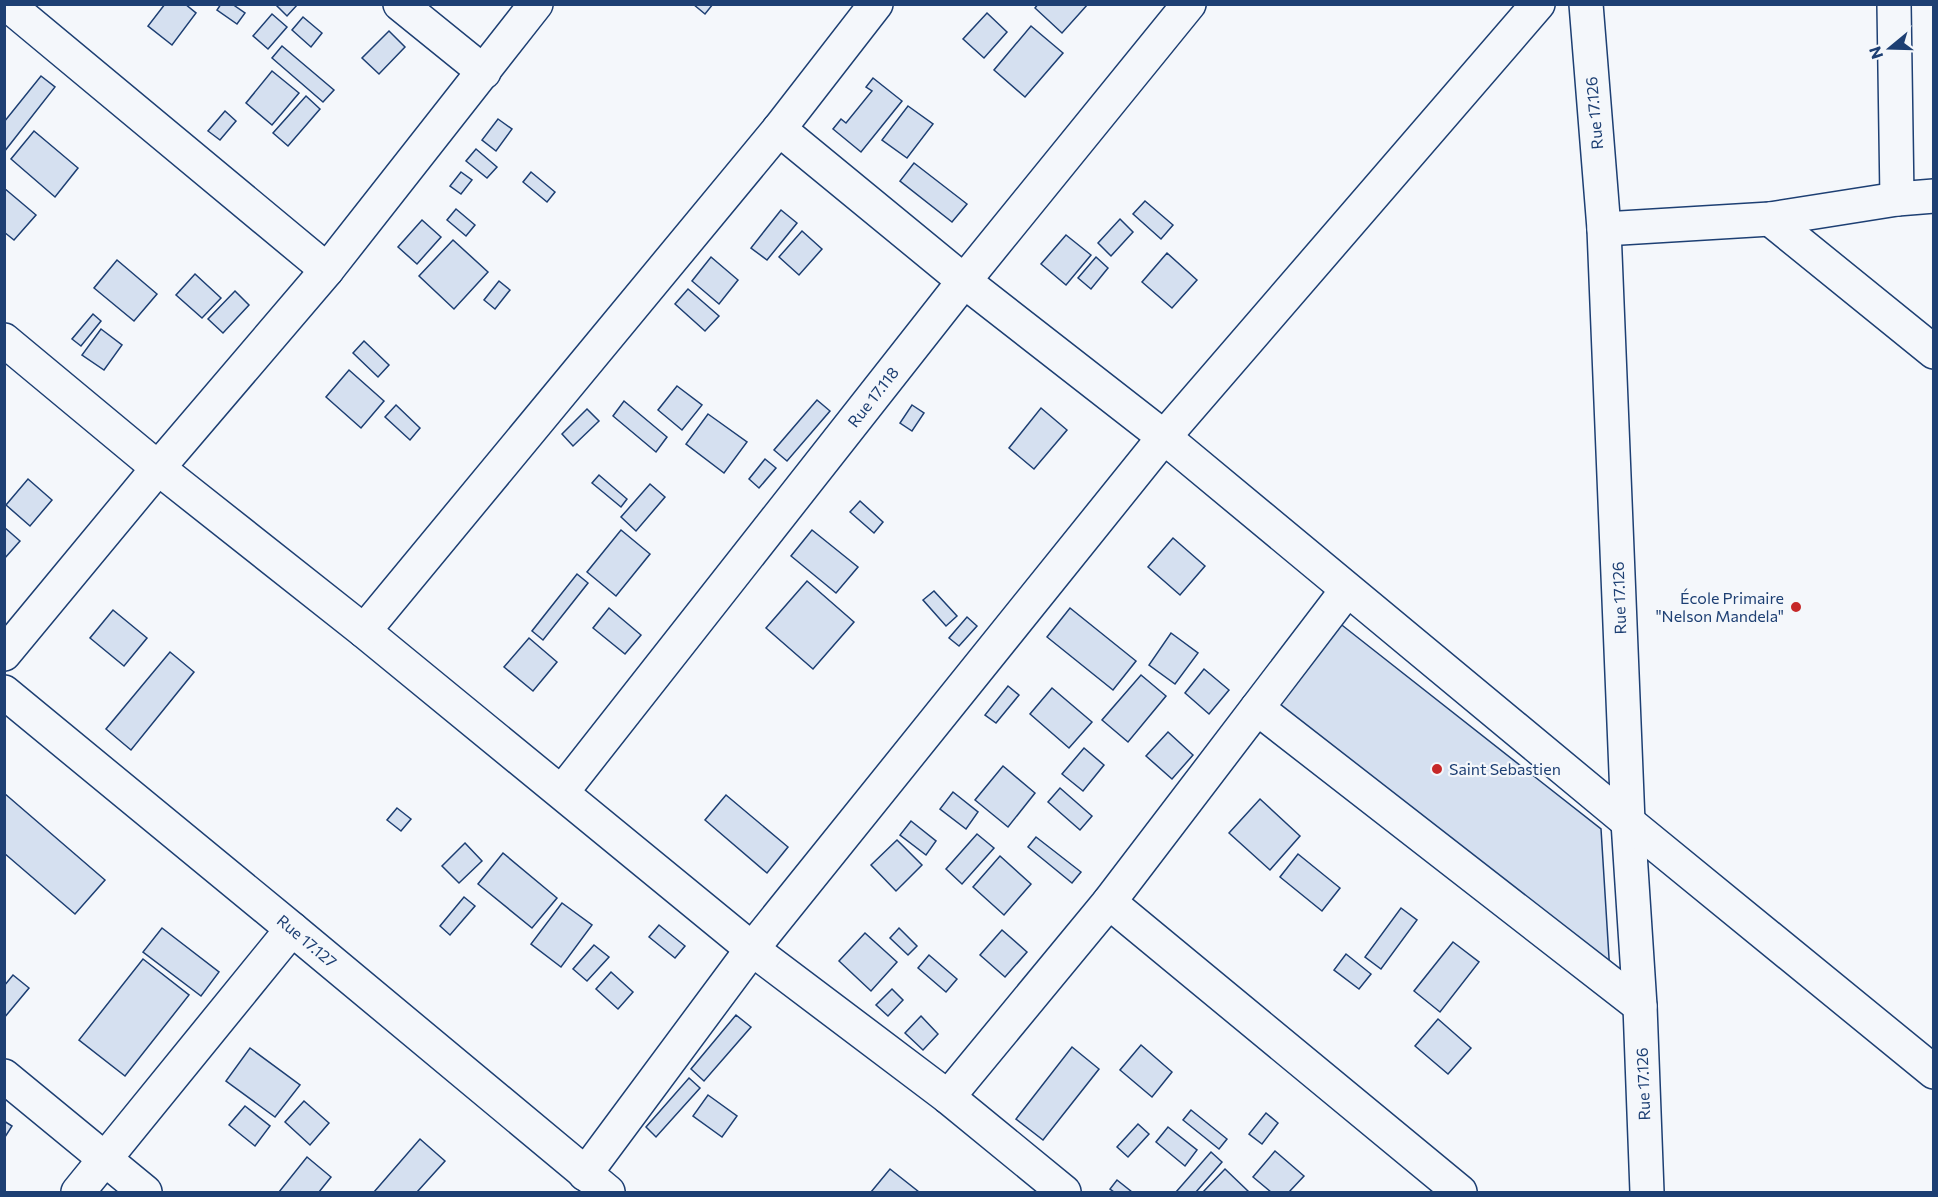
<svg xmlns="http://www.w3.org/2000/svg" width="1938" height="1197" font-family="Commissioner,sans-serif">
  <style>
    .building { fill: #d5e0f0; stroke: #1d3f73; stroke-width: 1.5 }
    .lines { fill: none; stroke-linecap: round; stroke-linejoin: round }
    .minor-casing { stroke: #1d3f73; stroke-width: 36 }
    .minor { stroke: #f4f7fb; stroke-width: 33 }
    .poi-dot { fill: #c62828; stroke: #f4f7fb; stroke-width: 2 }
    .labels { text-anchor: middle; stroke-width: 4.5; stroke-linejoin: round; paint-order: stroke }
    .street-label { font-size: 16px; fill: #1d3f73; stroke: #f4f7fb }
    .poi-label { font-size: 16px; fill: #1d3f73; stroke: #f4f7fb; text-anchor: end }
  </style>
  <rect width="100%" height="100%" fill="#f4f7fb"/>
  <g class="building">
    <path d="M 165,4 L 185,4 L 196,13 L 172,45 L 148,26 Z"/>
    <path d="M 221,4 L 232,4 L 245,13 L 237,24 L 217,10 Z"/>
    <path d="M 275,4 L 298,4 L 287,16 Z"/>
    <path d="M 693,4 L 713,4 L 705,14 Z"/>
    <path d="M 1038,4 L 1088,4 L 1062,33 L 1035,8 Z"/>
    <path d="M 987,13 L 1007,32 L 984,58 L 963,39 Z"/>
    <path d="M 272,14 L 287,27 L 268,49 L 253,36 Z"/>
    <path d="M 303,17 L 322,33 L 311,47 L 292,30 Z"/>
    <path d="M 1031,26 L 1063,53 L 1025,97 L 994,70 Z"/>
    <path d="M 389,31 L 405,47 L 379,74 L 362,58 Z"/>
    <path d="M 282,46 L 334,90 L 323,102 L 272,58 Z"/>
    <path d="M 272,71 L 299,93 L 272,125 L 246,103 Z"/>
    <path d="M 41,76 L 55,87 L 4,152 L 4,122 Z"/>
    <path d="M 873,78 L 902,101 L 861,152 L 833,129 L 841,119 L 846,123 L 872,91 L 866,87 Z"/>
    <path d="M 306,96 L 320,109 L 288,146 L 273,133 Z"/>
    <path d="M 908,106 L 933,124 L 907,158 L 882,140 Z"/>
    <path d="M 225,111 L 236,121 L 220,140 L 208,131 Z"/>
    <path d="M 498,119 L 512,129 L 496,151 L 482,140 Z"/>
    <path d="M 34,131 L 78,168 L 55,197 L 11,159 Z"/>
    <path d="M 476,149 L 497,167 L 487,178 L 466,161 Z"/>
    <path d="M 914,163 L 967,204 L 952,222 L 900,181 Z"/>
    <path d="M 461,172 L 472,180 L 461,194 L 450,186 Z"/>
    <path d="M 531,172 L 555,192 L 547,202 L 523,182 Z"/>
    <path d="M 4,188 L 36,215 L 14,240 L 4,232 Z"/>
    <path d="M 1145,201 L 1173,225 L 1161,239 L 1133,214 Z"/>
    <path d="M 456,209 L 475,225 L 466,236 L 447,220 Z"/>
    <path d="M 781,210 L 797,223 L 767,260 L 751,248 Z"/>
    <path d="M 1120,219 L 1133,232 L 1111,256 L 1098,243 Z"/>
    <path d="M 422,220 L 441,237 L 417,264 L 398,247 Z"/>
    <path d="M 802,231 L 822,249 L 799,275 L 779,257 Z"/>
    <path d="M 1066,235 L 1091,255 L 1066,285 L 1041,264 Z"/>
    <path d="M 453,240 L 488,272 L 454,309 L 419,276 Z"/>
    <path d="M 1167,253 L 1197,280 L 1172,308 L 1142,282 Z"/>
    <path d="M 711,257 L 738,280 L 719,304 L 692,281 Z"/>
    <path d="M 1096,257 L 1108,268 L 1091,289 L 1078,278 Z"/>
    <path d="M 117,260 L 157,294 L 134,321 L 94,288 Z"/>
    <path d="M 195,274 L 221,298 L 202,318 L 176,295 Z"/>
    <path d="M 499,281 L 510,290 L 495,309 L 484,300 Z"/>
    <path d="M 688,289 L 719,316 L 705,331 L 675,304 Z"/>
    <path d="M 235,291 L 249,305 L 223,333 L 208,319 Z"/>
    <path d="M 93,314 L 101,321 L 81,346 L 72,339 Z"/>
    <path d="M 101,329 L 122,345 L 104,370 L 82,355 Z"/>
    <path d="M 364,341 L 389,365 L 378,377 L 353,353 Z"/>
    <path d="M 349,370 L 384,401 L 361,428 L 326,397 Z"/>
    <path d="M 677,386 L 702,405 L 682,430 L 658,410 Z"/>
    <path d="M 817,400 L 830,411 L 787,461 L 774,450 Z"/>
    <path d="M 624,401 L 667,437 L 656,452 L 613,416 Z"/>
    <path d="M 396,405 L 420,428 L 410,440 L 385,417 Z"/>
    <path d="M 912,405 L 924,413 L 912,431 L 900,423 Z"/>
    <path d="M 1041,408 L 1067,430 L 1034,469 L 1009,448 Z"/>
    <path d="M 587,409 L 599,421 L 573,446 L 562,434 Z"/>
    <path d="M 708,414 L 747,442 L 724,473 L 686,444 Z"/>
    <path d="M 765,459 L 776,468 L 759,488 L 749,479 Z"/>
    <path d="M 599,475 L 627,499 L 621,507 L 592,483 Z"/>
    <path d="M 28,479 L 52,500 L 30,526 L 6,505 Z"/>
    <path d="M 650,484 L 665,497 L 636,531 L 621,517 Z"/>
    <path d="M 860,501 L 883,522 L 874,533 L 850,512 Z"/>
    <path d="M 4,527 L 20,541 L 4,559 Z"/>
    <path d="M 621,530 L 650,554 L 616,596 L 587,572 Z"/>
    <path d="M 812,530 L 858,567 L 836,593 L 791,556 Z"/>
    <path d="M 1173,538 L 1205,566 L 1180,595 L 1148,567 Z"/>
    <path d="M 577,574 L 588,583 L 543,640 L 532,631 Z"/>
    <path d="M 807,581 L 854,622 L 813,669 L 766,628 Z"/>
    <path d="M 934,591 L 957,616 L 946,626 L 923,600 Z"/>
    <path d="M 609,608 L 641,635 L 625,654 L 593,628 Z"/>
    <path d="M 1070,608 L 1136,661 L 1113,690 L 1047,637 Z"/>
    <path d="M 113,610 L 147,638 L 124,666 L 90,638 Z"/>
    <path d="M 967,617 L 977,626 L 959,646 L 949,638 Z"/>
    <path d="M 1338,622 L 1601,829 L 1610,974 L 1274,709 Z"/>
    <path d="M 1171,633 L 1198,653 L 1175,684 L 1149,665 Z"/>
    <path d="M 529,638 L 557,662 L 533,691 L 504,667 Z"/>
    <path d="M 170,652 L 194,672 L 131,750 L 106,729 Z"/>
    <path d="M 1204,669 L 1229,690 L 1209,714 L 1185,693 Z"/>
    <path d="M 1141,675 L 1166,696 L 1128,742 L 1102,720 Z"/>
    <path d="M 1008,686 L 1019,695 L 996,723 L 985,715 Z"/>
    <path d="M 1052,688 L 1092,722 L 1069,748 L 1030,714 Z"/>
    <path d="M 1168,732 L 1193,755 L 1172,779 L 1146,756 Z"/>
    <path d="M 1084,748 L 1104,765 L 1083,791 L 1062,774 Z"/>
    <path d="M 1003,766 L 1035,793 L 1008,827 L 975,800 Z"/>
    <path d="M 1060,788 L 1092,816 L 1080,830 L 1048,802 Z"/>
    <path d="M 953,792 L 978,812 L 966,829 L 940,809 Z"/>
    <path d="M 4,793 L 105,880 L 75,914 L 4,853 Z"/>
    <path d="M 726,795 L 788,847 L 767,873 L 705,820 Z"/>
    <path d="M 1260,799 L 1300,836 L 1270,870 L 1229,833 Z"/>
    <path d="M 397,808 L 411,819 L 401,831 L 387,820 Z"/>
    <path d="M 911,821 L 936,841 L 926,855 L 900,835 Z"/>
    <path d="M 977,834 L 994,848 L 962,884 L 946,869 Z"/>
    <path d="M 1036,837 L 1081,872 L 1072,883 L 1028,847 Z"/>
    <path d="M 897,840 L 922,865 L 896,891 L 871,865 Z"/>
    <path d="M 465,843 L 482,861 L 459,883 L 442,866 Z"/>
    <path d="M 503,853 L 557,898 L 532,928 L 478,884 Z"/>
    <path d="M 1298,854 L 1340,888 L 1322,911 L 1280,877 Z"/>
    <path d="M 1000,856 L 1031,884 L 1004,915 L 973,887 Z"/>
    <path d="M 464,897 L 475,906 L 450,935 L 440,926 Z"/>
    <path d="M 562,903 L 592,925 L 561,967 L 531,944 Z"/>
    <path d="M 1401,908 L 1417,920 L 1381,969 L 1365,957 Z"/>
    <path d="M 659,925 L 685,946 L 675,958 L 649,937 Z"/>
    <path d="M 162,928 L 219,972 L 201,996 L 143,952 Z"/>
    <path d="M 899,928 L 917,946 L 908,955 L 890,938 Z"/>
    <path d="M 1002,930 L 1027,952 L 1005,977 L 980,955 Z"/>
    <path d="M 865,933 L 897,962 L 871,991 L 839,961 Z"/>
    <path d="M 1453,942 L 1479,962 L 1440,1012 L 1414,991 Z"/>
    <path d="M 594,945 L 609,957 L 587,981 L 573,969 Z"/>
    <path d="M 1346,954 L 1371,974 L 1359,989 L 1334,970 Z"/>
    <path d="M 929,955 L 957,979 L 946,992 L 918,968 Z"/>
    <path d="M 143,959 L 189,995 L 125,1076 L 79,1040 Z"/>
    <path d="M 611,972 L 633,992 L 618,1009 L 596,989 Z"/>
    <path d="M 13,975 L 29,988 L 4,1018 L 4,986 Z"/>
    <path d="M 892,989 L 903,1000 L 888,1016 L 876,1005 Z"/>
    <path d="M 736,1015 L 751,1027 L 704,1081 L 691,1069 Z"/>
    <path d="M 921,1016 L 938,1034 L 923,1050 L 905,1033 Z"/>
    <path d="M 1438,1019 L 1471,1048 L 1448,1074 L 1415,1046 Z"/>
    <path d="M 1141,1045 L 1172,1072 L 1152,1097 L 1120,1070 Z"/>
    <path d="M 1072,1047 L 1099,1069 L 1043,1140 L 1016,1119 Z"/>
    <path d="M 250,1048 L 300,1085 L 275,1117 L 226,1081 Z"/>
    <path d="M 689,1078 L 700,1088 L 656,1137 L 646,1127 Z"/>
    <path d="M 708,1095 L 737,1116 L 722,1137 L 693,1116 Z"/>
    <path d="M 304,1101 L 329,1123 L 310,1145 L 285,1122 Z"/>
    <path d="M 245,1106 L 270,1126 L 255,1146 L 229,1125 Z"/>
    <path d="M 1191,1110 L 1227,1139 L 1219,1149 L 1183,1120 Z"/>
    <path d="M 1266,1113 L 1278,1123 L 1262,1144 L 1249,1134 Z"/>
    <path d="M 4,1121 L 12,1126 L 5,1137 L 4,1137 Z"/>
    <path d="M 1138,1124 L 1149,1134 L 1128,1157 L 1117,1147 Z"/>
    <path d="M 1168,1127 L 1197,1150 L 1185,1166 L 1156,1142 Z"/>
    <path d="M 420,1139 L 445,1161 L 417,1192 L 374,1192 Z"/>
    <path d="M 1275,1151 L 1304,1176 L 1289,1192 L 1271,1192 L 1253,1177 Z"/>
    <path d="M 1211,1152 L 1222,1162 L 1196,1192 L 1176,1192 Z"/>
    <path d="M 307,1157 L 331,1177 L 319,1192 L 279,1192 Z"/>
    <path d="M 890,1169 L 919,1192 L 871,1192 Z"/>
    <path d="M 1225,1169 L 1249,1192 L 1203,1192 Z"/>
    <path d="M 1117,1180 L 1132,1192 L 1114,1192 L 1110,1189 Z"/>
  </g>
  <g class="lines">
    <g class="minor-casing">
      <g id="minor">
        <path d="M 7,4 L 327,270"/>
        <path d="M 400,4 L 484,72"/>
        <path d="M 1586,4 L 1604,229 L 1628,822 L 1640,1006 L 1647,1192"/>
        <path d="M 1894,4 L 1897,199"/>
        <path d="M 779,129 L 964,281 L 1164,437 L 1628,822 L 1934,1072"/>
        <path d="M 1770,219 L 1934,352"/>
        <path d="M 1604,229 L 1770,219 L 1897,199 L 1934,196"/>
        <path d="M 4,340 L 158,468 L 364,631 L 752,949 L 948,1097 L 1064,1192"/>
        <path d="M 364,631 L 779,129 L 876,4"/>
        <path d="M 4,654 L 158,468 L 327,270 L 536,4"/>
        <path d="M 4,692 L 292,929 L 608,1192"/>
        <path d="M 1257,708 L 1640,1006"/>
        <path d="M 562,792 L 964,281 L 1189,4"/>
        <path d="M 1109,902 L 1460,1192"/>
        <path d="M 4,1076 L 145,1192"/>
        <path d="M 948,1097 L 1109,902 L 1347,590"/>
        <path d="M 585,1174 L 752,949 L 1164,437 L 1538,4"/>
        <path d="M 78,1192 L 292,929"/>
      </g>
    </g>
    <use href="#minor" class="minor"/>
  </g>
  <g class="poi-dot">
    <circle cx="1796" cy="607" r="6"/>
    <circle cx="1437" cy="769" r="6"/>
  </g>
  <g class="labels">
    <g class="street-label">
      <text transform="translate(1594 113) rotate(-95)" y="6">Rue 17.126</text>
      <text transform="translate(873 397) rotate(-52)" y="6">Rue 17.118</text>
      <text transform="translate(1619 598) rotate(-92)" y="6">Rue 17.126</text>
      <text transform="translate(307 941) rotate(40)" y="6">Rue 17.127</text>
      <text transform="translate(1643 1084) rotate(-92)" y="6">Rue 17.126</text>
    </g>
    <g class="poi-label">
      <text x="1784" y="604">École Primaire<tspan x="1784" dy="18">"Nelson Mandela"</tspan></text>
      <text x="1449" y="775" text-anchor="start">Saint Sebastien</text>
    </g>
  </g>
  <rect width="1938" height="1197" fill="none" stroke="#1d3f73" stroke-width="12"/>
  <g transform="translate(1890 48) rotate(251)" stroke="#f4f7fb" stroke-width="4.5" paint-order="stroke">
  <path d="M0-4.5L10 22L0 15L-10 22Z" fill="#1d3f73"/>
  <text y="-9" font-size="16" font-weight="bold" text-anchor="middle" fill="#1d3f73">N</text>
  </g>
</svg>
